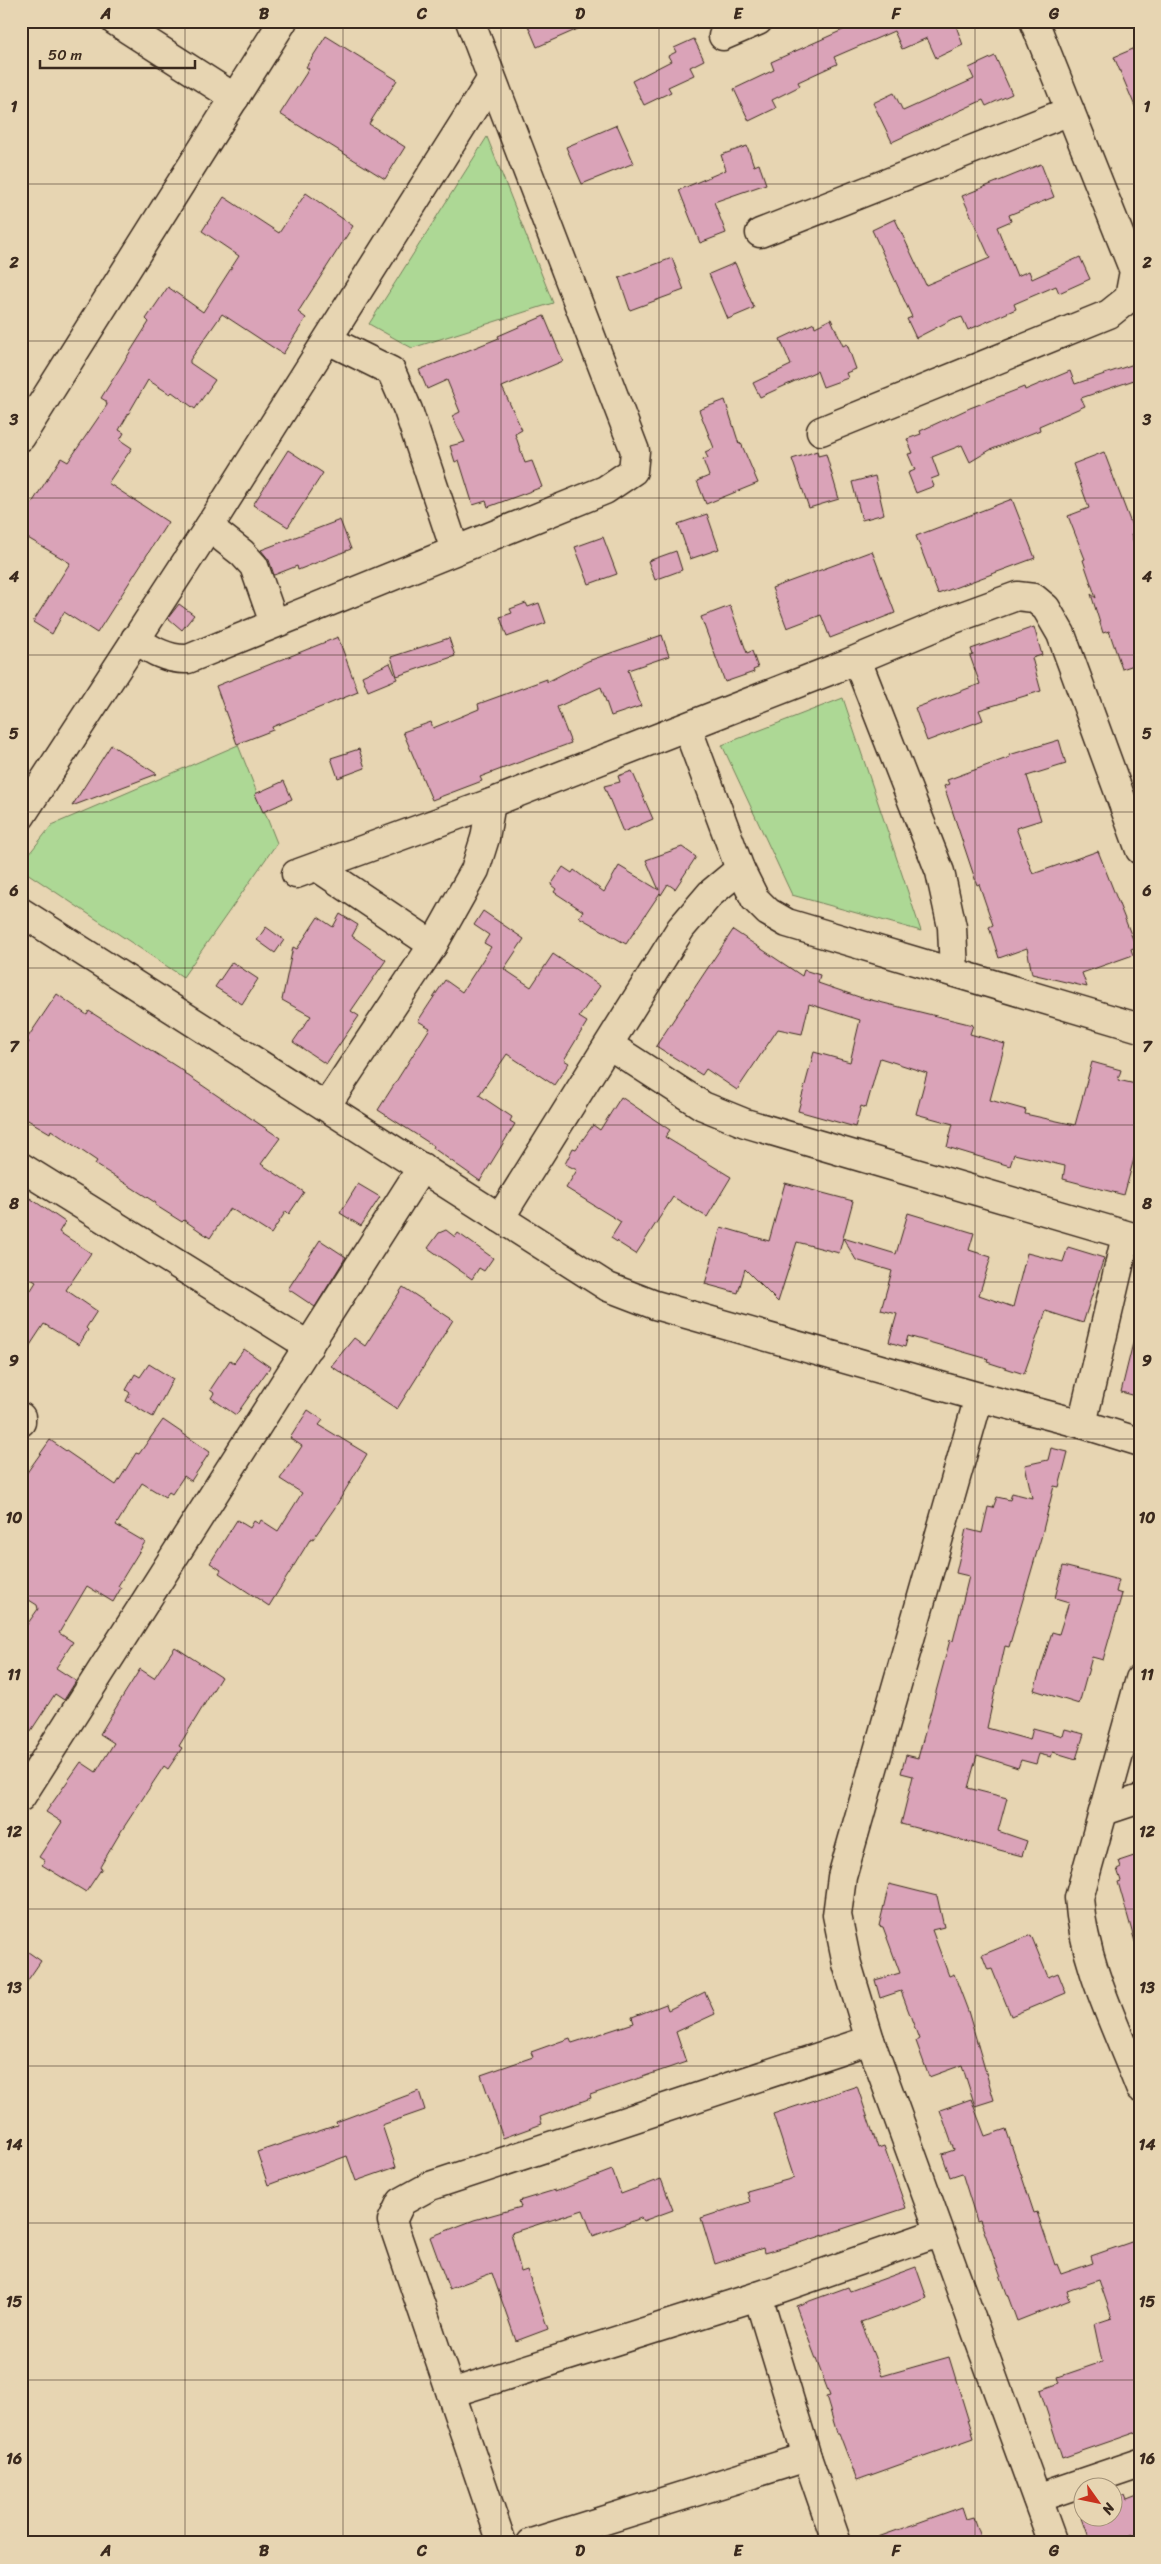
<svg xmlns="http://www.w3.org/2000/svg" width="1161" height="2564" font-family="Sriracha,sans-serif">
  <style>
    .green { fill: #add895; stroke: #74815a }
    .building { fill: #daa3b8; stroke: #3b2a1e }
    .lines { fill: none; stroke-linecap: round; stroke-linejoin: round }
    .minor-casing { stroke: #3b2a1e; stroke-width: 31 }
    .minor { stroke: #e7d5b2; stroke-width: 28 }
    .grid { fill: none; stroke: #3b2a1e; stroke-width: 1; stroke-opacity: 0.55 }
    .neatline { fill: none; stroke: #3b2a1e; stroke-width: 2 }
    .grid-label { font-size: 16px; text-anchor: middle; font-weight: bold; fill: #3b2a1e }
  </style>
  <rect width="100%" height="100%" fill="#e7d5b2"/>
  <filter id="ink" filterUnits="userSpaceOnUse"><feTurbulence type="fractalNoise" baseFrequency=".02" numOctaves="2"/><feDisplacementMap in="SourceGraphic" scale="10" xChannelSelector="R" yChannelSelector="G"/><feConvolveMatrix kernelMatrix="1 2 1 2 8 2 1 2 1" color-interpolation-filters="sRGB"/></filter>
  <g filter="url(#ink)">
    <g class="green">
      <path d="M 487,137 L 553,303 L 412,348 L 369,324 Z"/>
      <path d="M 843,698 L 921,931 L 792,895 L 722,745 Z"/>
      <path d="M 238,745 L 277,843 L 183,977 L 21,869 L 21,864 L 52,825 Z"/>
    </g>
    <g class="building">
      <path d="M 526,21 L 596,21 L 537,47 Z"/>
      <path d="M 854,21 L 966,21 L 956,26 L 963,45 L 936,58 L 927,38 L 902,49 L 894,31 L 834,57 L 837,64 L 798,82 L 800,86 L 772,100 L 776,108 L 749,121 L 734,89 L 774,70 L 771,62 L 845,29 L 844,25 Z"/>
      <path d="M 326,36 L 397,80 L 369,124 L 405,147 L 385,179 L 280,114 L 309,69 L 306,67 Z"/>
      <path d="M 694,39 L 704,60 L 690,67 L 694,75 L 668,87 L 671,92 L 644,105 L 632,81 L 671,61 L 668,56 L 676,52 L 674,48 Z"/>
      <path d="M 1140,46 L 1140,118 L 1114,57 Z"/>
      <path d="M 995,56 L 1012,94 L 986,106 L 983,100 L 892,142 L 873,103 L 894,93 L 903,111 L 974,79 L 969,68 Z"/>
      <path d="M 617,125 L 634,163 L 582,184 L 566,147 Z"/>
      <path d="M 747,146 L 754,166 L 759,164 L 766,184 L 714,202 L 726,233 L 700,243 L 679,190 L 726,170 L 721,155 Z"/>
      <path d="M 1041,164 L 1054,197 L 1009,215 L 1011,221 L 997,227 L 1017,276 L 1029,271 L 1032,279 L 1080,257 L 1090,279 L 1059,293 L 1056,286 L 1014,304 L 1016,309 L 968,330 L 962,317 L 956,319 L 955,318 L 916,338 L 907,319 L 912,317 L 872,230 L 895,219 L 926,285 L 990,258 L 962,196 Z"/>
      <path d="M 306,193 L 353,226 L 298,312 L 306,318 L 283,354 L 222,314 L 190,360 L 190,363 L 215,380 L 195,409 L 172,392 L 170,394 L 148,380 L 119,430 L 124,433 L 120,440 L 132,448 L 108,483 L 168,522 L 97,633 L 64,612 L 52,634 L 33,622 L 70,563 L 21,534 L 21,520 L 61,458 L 68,462 L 107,405 L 106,401 L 101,398 L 149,322 L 146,319 L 168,287 L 203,312 L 239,256 L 202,231 L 224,197 L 279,233 Z"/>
      <path d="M 672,258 L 684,290 L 630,310 L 619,278 Z"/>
      <path d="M 735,263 L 754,308 L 728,319 L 709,274 Z"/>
      <path d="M 544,316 L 563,361 L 502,387 L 522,430 L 515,434 L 525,463 L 532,461 L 542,487 L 488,507 L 486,501 L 473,505 L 459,460 L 455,462 L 450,446 L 465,442 L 452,416 L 460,412 L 447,380 L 427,389 L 419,370 L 499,338 L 498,336 Z"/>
      <path d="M 831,319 L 843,346 L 847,344 L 856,369 L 846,373 L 848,378 L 823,387 L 817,371 L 760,397 L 753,383 L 791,365 L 780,339 L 814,323 L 815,327 Z"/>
      <path d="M 1140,362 L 1140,378 L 1081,398 L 1085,406 L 1039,426 L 1040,430 L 990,450 L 970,462 L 962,445 L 932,457 L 939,476 L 931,479 L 934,486 L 916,493 L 908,473 L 915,470 L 908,454 L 913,453 L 907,439 L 921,434 L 920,431 L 970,408 L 1024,387 L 1025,390 L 1070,371 L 1075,384 Z"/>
      <path d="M 725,400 L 739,444 L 741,443 L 758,483 L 706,504 L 697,481 L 709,476 L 703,460 L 708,458 L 705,452 L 714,448 L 699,410 Z"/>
      <path d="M 288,450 L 323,473 L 288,527 L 253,505 Z"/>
      <path d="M 817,451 L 818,456 L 826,454 L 839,499 L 809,508 L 792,459 Z"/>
      <path d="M 1104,452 L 1135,534 L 1131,535 L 1140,560 L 1140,663 L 1122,669 L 1109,631 L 1103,633 L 1091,594 L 1096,598 L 1083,560 L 1085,559 L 1068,516 L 1089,508 L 1073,464 Z"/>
      <path d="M 875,476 L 884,514 L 862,520 L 852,482 Z"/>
      <path d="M 1012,499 L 1035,558 L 938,594 L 916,536 Z"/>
      <path d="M 707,514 L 719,549 L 690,559 L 678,524 Z"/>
      <path d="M 340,520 L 351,549 L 298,570 L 297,566 L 274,575 L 269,560 L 261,550 Z"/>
      <path d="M 603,537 L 617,574 L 589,584 L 575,547 Z"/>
      <path d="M 676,551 L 682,570 L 655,580 L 648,561 Z"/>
      <path d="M 872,551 L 895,613 L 830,638 L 821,615 L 787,628 L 772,588 Z"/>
      <path d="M 526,603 L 528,607 L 539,603 L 546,623 L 507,637 L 500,617 L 512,613 L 510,609 Z"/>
      <path d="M 179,604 L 194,615 L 182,630 L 168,618 Z"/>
      <path d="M 730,606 L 747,653 L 752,651 L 758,668 L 753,670 L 754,672 L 725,682 L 701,617 Z"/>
      <path d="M 1034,627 L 1042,655 L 1032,658 L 1041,691 L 979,710 L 983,720 L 927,741 L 915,708 L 980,684 L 970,656 L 973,655 L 971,649 Z"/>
      <path d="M 662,635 L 669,656 L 628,670 L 641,706 L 611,716 L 601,687 L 557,707 L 571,743 L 480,777 L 482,781 L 432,800 L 403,732 L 431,722 L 433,728 L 479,709 L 478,704 L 547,679 L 547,682 L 588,661 Z"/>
      <path d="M 338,637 L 358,692 L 272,727 L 273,730 L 237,744 L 216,686 Z"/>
      <path d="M 449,638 L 455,656 L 397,676 L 391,657 Z"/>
      <path d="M 390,663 L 397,679 L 368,691 L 362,676 Z"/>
      <path d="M 1059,740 L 1066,764 L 1027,776 L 1041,820 L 1016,828 L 1033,874 L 1098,851 L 1136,947 L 1131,949 L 1133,955 L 1082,973 L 1087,987 L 1032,974 L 1027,948 L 999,958 L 989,927 L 993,925 L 979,884 L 977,885 L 944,786 L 949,784 L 947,780 L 1010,757 L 1009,755 Z"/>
      <path d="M 111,745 L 157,774 L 72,806 Z"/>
      <path d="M 359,749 L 365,768 L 338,778 L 331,758 Z"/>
      <path d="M 632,771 L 653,819 L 623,832 L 604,786 L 620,782 L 618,776 Z"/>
      <path d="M 284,781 L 292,799 L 263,812 L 255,794 Z"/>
      <path d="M 682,847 L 696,857 L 675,889 L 668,884 L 661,895 L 660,893 L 626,944 L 579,917 L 583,911 L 554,892 L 556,889 L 551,885 L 563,867 L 572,873 L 574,870 L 604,892 L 619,866 L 659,890 L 646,860 Z"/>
      <path d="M 483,911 L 524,939 L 504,969 L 531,987 L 553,954 L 600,986 L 579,1017 L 587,1022 L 564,1060 L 569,1063 L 554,1085 L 507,1054 L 479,1095 L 512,1117 L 510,1121 L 515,1124 L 480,1181 L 433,1148 L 434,1146 L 378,1110 L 430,1028 L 418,1021 L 445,980 L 462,992 L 491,947 L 484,943 L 489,935 L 474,925 Z"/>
      <path d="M 340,914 L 358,925 L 352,936 L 386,960 L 351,1011 L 359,1016 L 326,1064 L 293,1042 L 311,1016 L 282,1000 L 293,947 L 297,949 L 318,917 L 333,927 Z"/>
      <path d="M 266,927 L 284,940 L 275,953 L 257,940 Z"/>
      <path d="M 733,930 L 802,976 L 804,970 L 820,975 L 818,983 L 859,997 L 973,1025 L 970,1034 L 1005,1044 L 990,1100 L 1026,1110 L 1025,1114 L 1075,1125 L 1092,1062 L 1121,1070 L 1118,1080 L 1140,1085 L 1140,1137 L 1124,1195 L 1063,1179 L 1065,1166 L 1014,1154 L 1010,1166 L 947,1147 L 953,1124 L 916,1114 L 927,1073 L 880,1058 L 866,1108 L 861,1106 L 855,1127 L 798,1111 L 814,1052 L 850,1062 L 860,1020 L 809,1004 L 802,1034 L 778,1029 L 737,1090 L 706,1069 L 702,1075 L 656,1046 Z"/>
      <path d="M 232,962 L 258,979 L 242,1004 L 215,987 Z"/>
      <path d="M 57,994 L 87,1015 L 89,1011 L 185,1072 L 184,1073 L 280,1138 L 261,1164 L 304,1192 L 289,1214 L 286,1211 L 271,1234 L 230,1208 L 210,1238 L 184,1220 L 182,1222 L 155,1205 L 156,1203 L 95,1164 L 97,1161 L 51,1130 L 50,1133 L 21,1116 L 21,1053 L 29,1042 L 26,1040 Z"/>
      <path d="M 621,1097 L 670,1130 L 665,1137 L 731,1177 L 707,1217 L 673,1197 L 636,1254 L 611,1238 L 621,1222 L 566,1188 L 577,1170 L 565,1164 L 573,1148 L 576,1149 L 593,1125 L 600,1130 Z"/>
      <path d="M 785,1183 L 853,1201 L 843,1238 L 896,1254 L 908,1213 L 974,1233 L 969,1250 L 991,1257 L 979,1295 L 1013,1307 L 1027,1253 L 1063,1262 L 1068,1247 L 1104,1258 L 1083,1323 L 1046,1311 L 1024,1374 L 987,1362 L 988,1359 L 908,1336 L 905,1347 L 889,1342 L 897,1314 L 881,1310 L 892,1271 L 856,1260 L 843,1238 L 839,1253 L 797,1242 L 778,1302 L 745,1269 L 738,1293 L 705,1284 L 721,1227 L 769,1241 Z"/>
      <path d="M 358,1184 L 380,1197 L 361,1226 L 340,1213 Z"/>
      <path d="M 21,1192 L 65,1222 L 59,1232 L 91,1253 L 66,1290 L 97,1311 L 86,1328 L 88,1330 L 79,1345 L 44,1324 L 21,1359 L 21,1306 L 36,1282 L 21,1274 Z"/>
      <path d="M 446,1230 L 455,1237 L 458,1233 L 493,1258 L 484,1271 L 479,1268 L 472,1279 L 428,1248 L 439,1233 Z"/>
      <path d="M 320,1240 L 346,1257 L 315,1307 L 288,1289 Z"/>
      <path d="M 403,1287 L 453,1320 L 397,1409 L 331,1366 L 354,1338 L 365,1346 Z"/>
      <path d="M 1134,1339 L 1140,1340 L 1140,1397 L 1121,1392 Z"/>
      <path d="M 244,1349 L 270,1367 L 236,1415 L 211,1398 L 214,1393 L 210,1390 L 230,1360 L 234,1363 Z"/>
      <path d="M 149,1364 L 173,1379 L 153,1417 L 126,1401 L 130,1393 L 126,1390 L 135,1374 L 140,1377 Z"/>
      <path d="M 308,1410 L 323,1420 L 319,1425 L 367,1454 L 334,1509 L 313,1539 L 311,1538 L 269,1606 L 219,1573 L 221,1570 L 210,1563 L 237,1520 L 250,1528 L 254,1521 L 259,1524 L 261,1520 L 278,1531 L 302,1493 L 280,1479 L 302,1446 L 290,1438 Z"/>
      <path d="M 163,1420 L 210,1452 L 191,1481 L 184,1476 L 172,1494 L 169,1492 L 165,1497 L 142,1483 L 116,1525 L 145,1542 L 118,1586 L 121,1588 L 113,1602 L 87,1586 L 59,1633 L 73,1642 L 56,1668 L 76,1681 L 64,1700 L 55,1694 L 21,1746 L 21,1633 L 38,1609 L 37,1605 L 21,1595 L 21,1481 L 50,1440 L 116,1485 L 136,1453 L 139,1454 Z"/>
      <path d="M 1051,1448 L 1068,1452 L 1059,1487 L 1054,1486 L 1041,1538 L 1009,1647 L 1005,1646 L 987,1728 L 1030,1740 L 1033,1728 L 1063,1736 L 1065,1729 L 1084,1734 L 1076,1759 L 1053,1752 L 1051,1757 L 1039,1754 L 1036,1764 L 1021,1760 L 1018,1768 L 977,1755 L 968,1788 L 1007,1798 L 998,1831 L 1027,1841 L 1022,1856 L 901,1824 L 913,1776 L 901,1773 L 906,1755 L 918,1758 L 950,1640 L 953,1641 L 969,1576 L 956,1573 L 966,1529 L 982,1533 L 988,1507 L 993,1508 L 997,1497 L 1010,1500 L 1012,1493 L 1032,1498 L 1025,1465 L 1048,1460 Z"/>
      <path d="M 1063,1566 L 1119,1580 L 1116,1592 L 1122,1594 L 1103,1660 L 1092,1657 L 1079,1704 L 1034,1690 L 1052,1632 L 1059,1634 L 1069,1602 L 1055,1598 Z"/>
      <path d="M 175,1647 L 221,1677 L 179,1746 L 182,1748 L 168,1769 L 164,1766 L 120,1833 L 100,1867 L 102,1868 L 86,1892 L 42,1865 L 45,1861 L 39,1857 L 62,1822 L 46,1812 L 81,1762 L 96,1772 L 114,1743 L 100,1734 L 123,1696 L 140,1669 L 154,1678 Z"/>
      <path d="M 1140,1854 L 1140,1941 L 1135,1942 L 1118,1882 L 1121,1881 L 1117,1869 L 1121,1867 L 1119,1861 Z"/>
      <path d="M 889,1884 L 937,1896 L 944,1927 L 932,1930 L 949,1976 L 954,1974 L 968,2011 L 994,2100 L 975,2106 L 962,2065 L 929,2077 L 916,2041 L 919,2039 L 901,1991 L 880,1998 L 875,1980 L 900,1973 L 883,1927 L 879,1926 Z"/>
      <path d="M 1031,1935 L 1048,1977 L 1058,1973 L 1066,1993 L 1011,2016 L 992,1969 L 988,1970 L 982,1955 Z"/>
      <path d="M 21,1947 L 41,1961 L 21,1990 Z"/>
      <path d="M 705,1992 L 715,2014 L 676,2032 L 686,2062 L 590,2095 L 591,2098 L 540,2117 L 542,2124 L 503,2138 L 481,2075 L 533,2057 L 531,2052 L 570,2038 L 572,2043 L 634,2023 L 632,2017 L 666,2004 L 668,2010 Z"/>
      <path d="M 857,2086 L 878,2148 L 884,2146 L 906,2208 L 803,2242 L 764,2253 L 763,2248 L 715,2264 L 701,2218 L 750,2202 L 747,2191 L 794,2178 L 773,2114 Z"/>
      <path d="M 419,2091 L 425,2110 L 382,2125 L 396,2167 L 356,2181 L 347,2156 L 268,2185 L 257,2152 L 337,2125 L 336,2122 Z"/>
      <path d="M 971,2099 L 985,2136 L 1006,2129 L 1034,2213 L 1037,2212 L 1055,2265 L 1057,2264 L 1061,2274 L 1093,2263 L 1091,2256 L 1140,2239 L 1140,2431 L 1062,2458 L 1040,2390 L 1060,2383 L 1058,2377 L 1102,2362 L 1094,2324 L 1112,2318 L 1099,2280 L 1067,2291 L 1070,2300 L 1017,2321 L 980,2220 L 977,2221 L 962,2173 L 950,2177 L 942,2154 L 954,2150 L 940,2110 Z"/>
      <path d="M 612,2170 L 621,2194 L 661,2179 L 673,2210 L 643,2221 L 641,2218 L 593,2236 L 583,2210 L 511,2233 L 521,2272 L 527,2270 L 548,2329 L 516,2341 L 492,2273 L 449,2289 L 430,2237 L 474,2220 L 521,2207 L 519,2201 L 555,2190 L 555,2192 Z"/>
      <path d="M 916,2267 L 927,2298 L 861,2322 L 882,2376 L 949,2357 L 974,2438 L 857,2480 L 839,2433 L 837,2433 L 826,2397 L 830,2396 L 796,2306 L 848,2287 L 850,2291 Z"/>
      <path d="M 1125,2495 L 1127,2500 L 1140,2495 L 1140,2532 L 1112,2543 L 1091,2543 L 1082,2518 L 1114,2516 L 1114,2499 Z"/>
      <path d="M 962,2507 L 966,2519 L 973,2517 L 982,2543 L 867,2543 L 867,2541 Z"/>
    </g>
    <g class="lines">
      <g class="minor-casing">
        <g id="minor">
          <path d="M 115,21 L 235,98"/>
          <path d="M 723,36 L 758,21"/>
          <path d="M 760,233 L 1070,111"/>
          <path d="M 328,340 L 391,371 L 408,410 L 455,550"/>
          <path d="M 821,431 L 1109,314 L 1129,298 L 1134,271 L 1034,21"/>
          <path d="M 21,437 L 283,21"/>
          <path d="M 209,527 L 242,553 L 254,566 L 274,623"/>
          <path d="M 135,639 C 152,650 167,660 188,659 L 605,490 L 633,471 L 635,451 L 470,21"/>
          <path d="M 857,660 L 940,872 L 952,927 L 954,972"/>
          <path d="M 687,727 L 740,869 L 755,899 L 768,912 L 787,923 L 1140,1028"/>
          <path d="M 21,816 L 209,527 L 491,80"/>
          <path d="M 317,867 L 433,945"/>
          <path d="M 296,874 L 491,803 L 834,669 L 951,620 L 1017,596 L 1034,598 L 1046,608 L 1061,634 L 1140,850"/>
          <path d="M 21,912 L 608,1287 L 655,1305 L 979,1397 L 1082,1424 L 1140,1442"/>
          <path d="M 609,1045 L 703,1106 L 745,1123 L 1140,1239"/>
          <path d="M 326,1106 L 433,945 L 475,870 L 485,838 L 491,803"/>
          <path d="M 21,1167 L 309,1346"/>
          <path d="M 500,1218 L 681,928 L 710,894 L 740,869"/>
          <path d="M 979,1397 L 842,1877 L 837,1915 L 847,1964 L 870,2040 L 1053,2543"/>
          <path d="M 21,1417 L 21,1422"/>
          <path d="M 1082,1424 L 1126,1236"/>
          <path d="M 1140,1679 L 1079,1898 C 1084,1965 1116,2026 1140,2088"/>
          <path d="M 21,1797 L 422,1167"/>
          <path d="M 1104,1811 L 1140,1799"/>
          <path d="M 758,2296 L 807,2457 L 837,2543"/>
          <path d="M 451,2393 L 758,2296 L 938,2233"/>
          <path d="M 1037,2498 L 1140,2463"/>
          <path d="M 502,2543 L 392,2221 L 401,2202 L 430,2186 L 870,2040"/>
          <path d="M 531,2543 L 807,2457"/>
        </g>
      </g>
      <use href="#minor" class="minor"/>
    </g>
  </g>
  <path class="grid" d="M 185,21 L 185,2543M 343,21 L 343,2543M 501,21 L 501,2543M 659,21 L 659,2543M 818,21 L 818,2543M 975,21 L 975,2543M 21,184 L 1140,184M 21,341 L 1140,341M 21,498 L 1140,498M 21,655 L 1140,655M 21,812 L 1140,812M 21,968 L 1140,968M 21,1125 L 1140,1125M 21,1282 L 1140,1282M 21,1439 L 1140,1439M 21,1596 L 1140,1596M 21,1752 L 1140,1752M 21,1909 L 1140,1909M 21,2066 L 1140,2066M 21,2223 L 1140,2223M 21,2380 L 1140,2380"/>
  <rect width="1161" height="2564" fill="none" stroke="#e7d5b2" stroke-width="55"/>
  <g transform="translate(1098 2502) rotate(123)"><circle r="24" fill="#e7d5b2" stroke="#a29177"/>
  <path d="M0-4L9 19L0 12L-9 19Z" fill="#c8321e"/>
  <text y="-8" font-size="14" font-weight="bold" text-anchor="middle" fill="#3b2a1e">N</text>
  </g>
  <path d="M40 60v8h155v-8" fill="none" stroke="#3b2a1e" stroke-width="2.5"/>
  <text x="48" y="60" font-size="15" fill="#3b2a1e" stroke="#e7d5b2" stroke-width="4" paint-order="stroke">50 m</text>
  <rect x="28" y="28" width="1106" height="2508" class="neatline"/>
  <g class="grid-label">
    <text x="106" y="19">A</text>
    <text x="264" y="19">B</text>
    <text x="422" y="19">C</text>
    <text x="580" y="19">D</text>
    <text x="738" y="19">E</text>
    <text x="896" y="19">F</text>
    <text x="1054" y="19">G</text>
    <text x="14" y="112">1</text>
    <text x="1147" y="112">1</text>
    <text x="14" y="268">2</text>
    <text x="1147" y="268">2</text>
    <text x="14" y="425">3</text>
    <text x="1147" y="425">3</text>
    <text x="14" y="582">4</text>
    <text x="1147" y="582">4</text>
    <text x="14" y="739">5</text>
    <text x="1147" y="739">5</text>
    <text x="14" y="896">6</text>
    <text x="1147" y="896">6</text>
    <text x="14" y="1052">7</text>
    <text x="1147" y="1052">7</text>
    <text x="14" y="1209">8</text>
    <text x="1147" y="1209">8</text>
    <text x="14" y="1366">9</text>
    <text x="1147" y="1366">9</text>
    <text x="14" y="1523">10</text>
    <text x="1147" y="1523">10</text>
    <text x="14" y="1680">11</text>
    <text x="1147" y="1680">11</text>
    <text x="14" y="1837">12</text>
    <text x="1147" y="1837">12</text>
    <text x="14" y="1993">13</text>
    <text x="1147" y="1993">13</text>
    <text x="14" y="2150">14</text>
    <text x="1147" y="2150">14</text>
    <text x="14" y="2307">15</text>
    <text x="1147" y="2307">15</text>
    <text x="14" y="2464">16</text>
    <text x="1147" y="2464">16</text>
    <text x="106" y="2556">A</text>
    <text x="264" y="2556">B</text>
    <text x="422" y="2556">C</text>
    <text x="580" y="2556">D</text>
    <text x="738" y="2556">E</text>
    <text x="896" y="2556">F</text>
    <text x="1054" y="2556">G</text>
  </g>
</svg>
